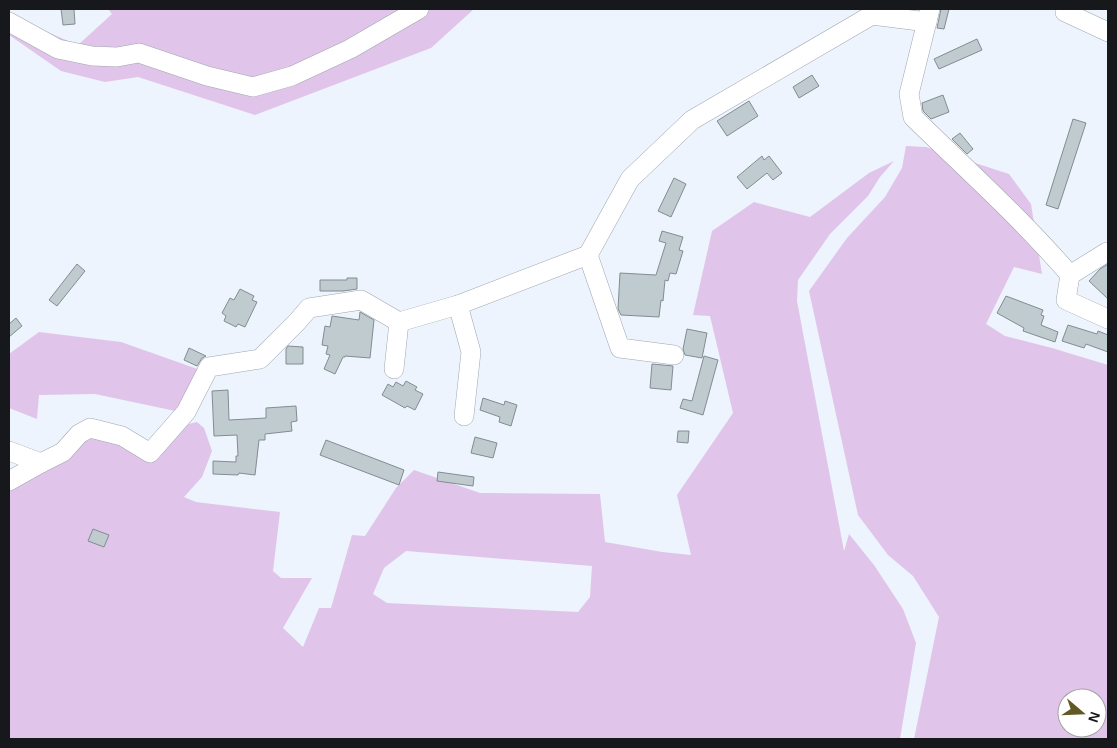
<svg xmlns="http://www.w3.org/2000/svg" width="1117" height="748" font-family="Arial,sans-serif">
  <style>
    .green { fill: #e1c4ea; fill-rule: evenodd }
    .building { fill: #c0cbd0; stroke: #828c91 }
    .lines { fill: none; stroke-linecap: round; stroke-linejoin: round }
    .minor-casing { stroke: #a0a6af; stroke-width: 20 }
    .minor { stroke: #fff; stroke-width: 19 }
  </style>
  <rect width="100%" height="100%" fill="#edf4fd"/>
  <g class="green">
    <path d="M 108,9 L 474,9 L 431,48 L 255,115 L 138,77 L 105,82 L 61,71 L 9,35 L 9,16 L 78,45 L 112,14 Z"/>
    <path d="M 906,146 L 926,147 L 1009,174 L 1031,204 L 1042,274 L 1014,267 L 986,324 L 1005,336 L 1052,348 L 1108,365 L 1108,739 L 914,739 L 939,617 L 913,576 L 888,555 L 858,515 L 809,291 L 847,238 L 885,197 L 902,168 ZM 1067,698 L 1097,698 L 1097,728 L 1067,728 Z"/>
    <path d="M 894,161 L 880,177 L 868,196 L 830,234 L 798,280 L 797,301 L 844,551 L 849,534 L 874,565 L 903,609 L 916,643 L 900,739 L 9,739 L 9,491 L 22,477 L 96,432 L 155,460 L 184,425 L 197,422 L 204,428 L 212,451 L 202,477 L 184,497 L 196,502 L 280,512 L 273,571 L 281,578 L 312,578 L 283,628 L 303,647 L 319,608 L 331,608 L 352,535 L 365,536 L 396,488 L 414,470 L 480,493 L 600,494 L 605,542 L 662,552 L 691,555 L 677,495 L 733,413 L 710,316 L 693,315 L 712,231 L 754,202 L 810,217 L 869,173 ZM 406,551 L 592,566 L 590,597 L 578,612 L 387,603 L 373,594 L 384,568 Z"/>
    <path d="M 39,332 L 121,342 L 203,371 L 180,412 L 95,394 L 39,395 L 37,419 L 9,408 L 9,354 Z"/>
  </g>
  <g class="building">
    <path d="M 61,9 L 74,9 L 75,24 L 63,25 Z"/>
    <path d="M 941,9 L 949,9 L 944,29 L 937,28 Z"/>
    <path d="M 977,39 L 982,50 L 939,69 L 934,59 Z"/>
    <path d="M 812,75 L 819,86 L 799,98 L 793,87 Z"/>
    <path d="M 943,95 L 949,112 L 931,119 L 923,111 L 922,103 Z"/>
    <path d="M 749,101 L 758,116 L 727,136 L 717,121 Z"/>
    <path d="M 1073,119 L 1086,123 L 1058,209 L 1046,205 Z"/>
    <path d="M 960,133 L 973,149 L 967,154 L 952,139 Z"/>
    <path d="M 762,156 L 764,160 L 769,156 L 782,173 L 773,180 L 767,173 L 747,189 L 737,177 Z"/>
    <path d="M 674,178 L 686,184 L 671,217 L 658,211 Z"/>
    <path d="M 662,231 L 683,237 L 679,250 L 683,251 L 676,274 L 670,273 L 668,281 L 665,280 L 663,301 L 661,300 L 659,317 L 621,315 L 618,309 L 620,273 L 656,275 L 666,243 L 659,241 Z"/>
    <path d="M 77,264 L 85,271 L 57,306 L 49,300 Z"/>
    <path d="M 1108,264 L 1108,299 L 1089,281 L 1100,269 Z"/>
    <path d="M 347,278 L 357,278 L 357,289 L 343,291 L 320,291 L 320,280 L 347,280 Z"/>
    <path d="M 240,289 L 254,296 L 252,300 L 257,302 L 245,327 L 238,324 L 236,327 L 224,321 L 226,316 L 222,313 L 230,298 L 234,300 Z"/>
    <path d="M 1006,296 L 1043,310 L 1041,315 L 1044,316 L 1041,325 L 1058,332 L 1055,342 L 1023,331 L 1024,328 L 997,313 Z"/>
    <path d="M 360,312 L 374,320 L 370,358 L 345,356 L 345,357 L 343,357 L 335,374 L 324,369 L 330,355 L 326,354 L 328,346 L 322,345 L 325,326 L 330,327 L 332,316 L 359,320 Z"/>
    <path d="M 16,318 L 22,326 L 9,337 L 9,324 Z"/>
    <path d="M 1068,325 L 1097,334 L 1098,331 L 1108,335 L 1108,352 L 1086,344 L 1084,348 L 1062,341 Z"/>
    <path d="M 687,329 L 707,333 L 702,358 L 685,355 L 683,349 Z"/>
    <path d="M 288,346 L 303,347 L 303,364 L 286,364 L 286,349 Z"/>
    <path d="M 189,348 L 206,356 L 202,358 L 197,366 L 184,360 Z"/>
    <path d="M 704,356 L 718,360 L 703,415 L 680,408 L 683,399 L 692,401 Z"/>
    <path d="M 652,364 L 673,366 L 671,390 L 650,388 Z"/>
    <path d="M 406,381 L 417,387 L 415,390 L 423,394 L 415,410 L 407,406 L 405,408 L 382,395 L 388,384 L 393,387 L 396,382 L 403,386 Z"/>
    <path d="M 228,390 L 229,420 L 266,418 L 266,408 L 296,406 L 297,421 L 291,422 L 292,431 L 265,434 L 265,440 L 259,440 L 255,475 L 239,473 L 238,475 L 213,474 L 213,461 L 236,462 L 236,456 L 238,456 L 237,435 L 214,436 L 212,391 Z"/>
    <path d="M 483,398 L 504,405 L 505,401 L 517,405 L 511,426 L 499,422 L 500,417 L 480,410 Z"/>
    <path d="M 678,431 L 689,431 L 688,443 L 677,442 Z"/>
    <path d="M 475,437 L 497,443 L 493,458 L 471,453 Z"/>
    <path d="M 326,440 L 404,470 L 399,485 L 320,455 Z"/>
    <path d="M 438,472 L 474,477 L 473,486 L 437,481 Z"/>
    <path d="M 93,529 L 109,535 L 104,547 L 88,541 Z"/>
  </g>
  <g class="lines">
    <g class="minor-casing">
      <g id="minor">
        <path d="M 930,9 L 909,94 L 913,117 C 966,169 1022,219 1070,275 L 1107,252"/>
        <path d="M 1065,9 L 1065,12 L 1108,32"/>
        <path d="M 9,22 L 58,49 L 92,56 L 117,57 L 139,53 L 207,76 L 253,87 L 292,76 L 350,49 L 419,9"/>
        <path d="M 588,255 L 620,348 L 674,355"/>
        <path d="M 1070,275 L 1066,300 L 1108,319"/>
        <path d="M 458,305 L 471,352 L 464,416"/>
        <path d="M 394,369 L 399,322"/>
        <path d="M 9,451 L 41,463 L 63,452 L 79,434 L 90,428 L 122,436 L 150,453 L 186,412 L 209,367 L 260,359 L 297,322 L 309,308 L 361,300 L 399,322 L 458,305 L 588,255 L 630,179 L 692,120 L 872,15 L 927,22"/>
        <path d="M 9,481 L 41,463"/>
      </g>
    </g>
    <use href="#minor" class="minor"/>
  </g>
  <rect width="1117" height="748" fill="none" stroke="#16181b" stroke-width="20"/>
  <g transform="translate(1082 713) rotate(109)"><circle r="24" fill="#ffffff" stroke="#a2a3a4"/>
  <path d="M0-4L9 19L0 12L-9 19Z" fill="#615a26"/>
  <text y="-8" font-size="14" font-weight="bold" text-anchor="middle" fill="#16181b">N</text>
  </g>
</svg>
